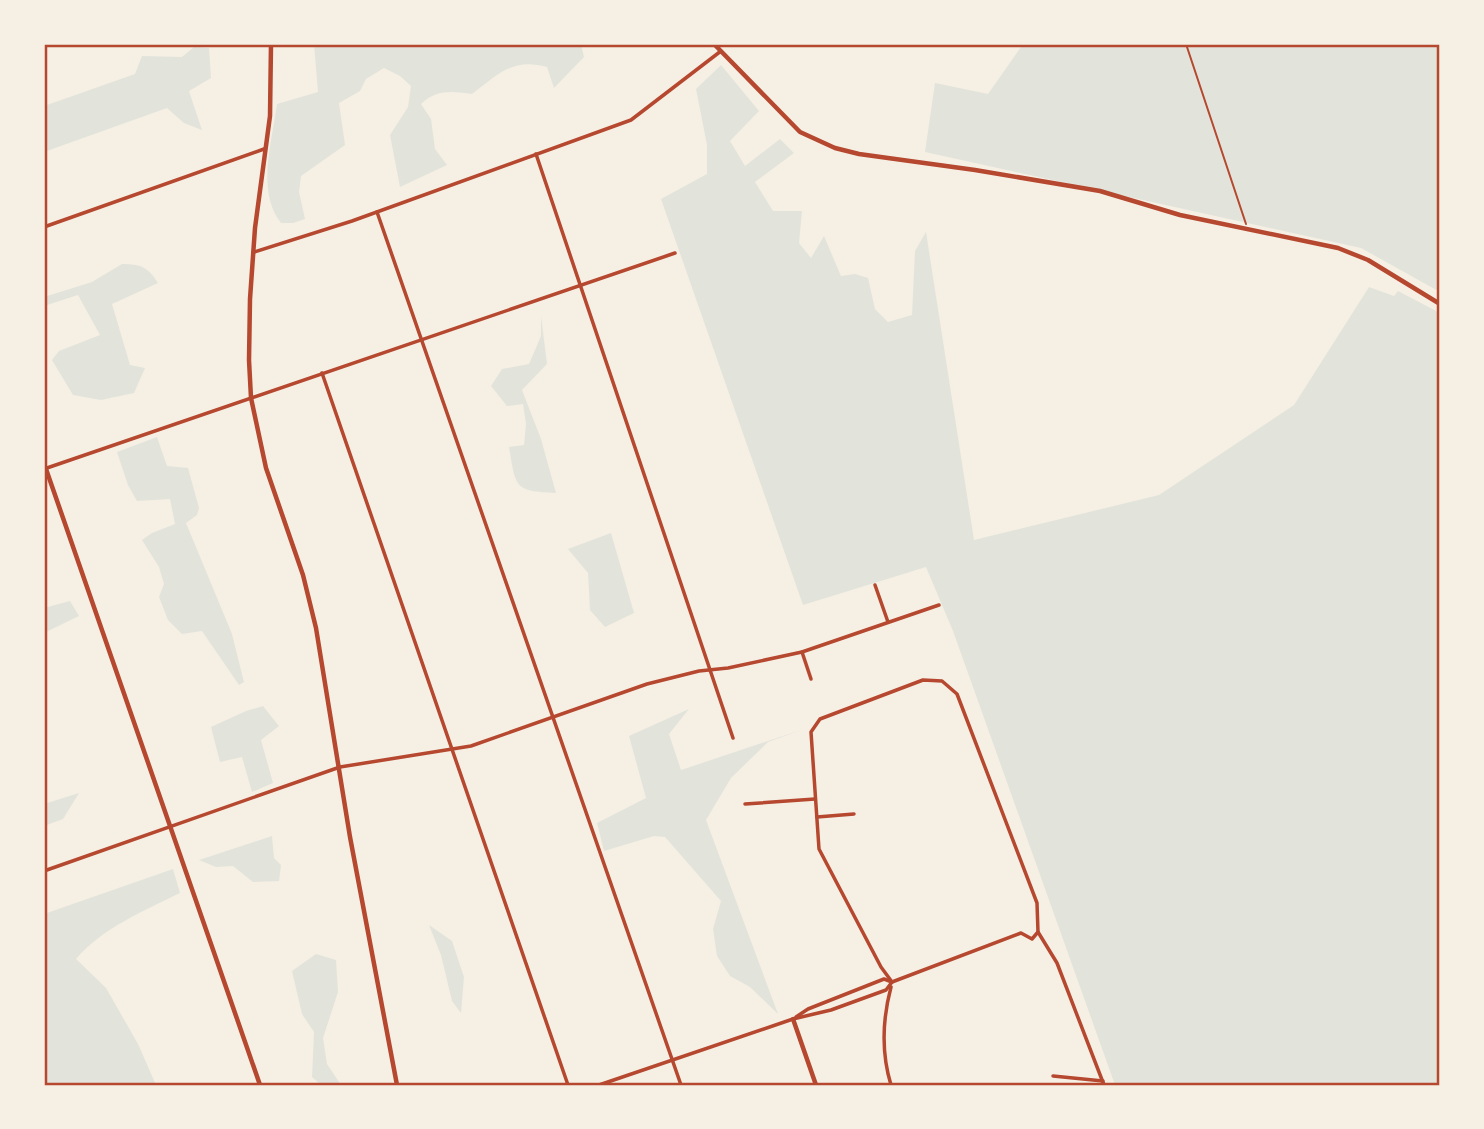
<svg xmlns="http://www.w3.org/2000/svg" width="1484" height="1129" font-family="Manrope,sans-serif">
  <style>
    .green { fill: #e2e4dc }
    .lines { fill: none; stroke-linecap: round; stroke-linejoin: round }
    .path { stroke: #b5482f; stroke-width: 2 }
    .minor { stroke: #b5482f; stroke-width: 3.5 }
    .tertiary { stroke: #b5482f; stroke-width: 4.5 }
    .secondary { stroke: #b5482f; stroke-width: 4.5 }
    .neatline { fill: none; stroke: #b5482f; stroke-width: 2.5 }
  </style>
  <rect width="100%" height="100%" fill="#f6efe4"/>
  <g class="green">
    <path d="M 314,44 L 581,44 L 584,57 L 554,88 L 547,67 C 512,57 498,75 472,94 C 453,91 436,89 421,104 L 431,119 L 435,149 L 447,165 L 400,187 L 390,135 L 408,107 L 411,86 L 400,76 L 384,68 L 366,79 L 360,91 L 339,103 L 345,145 L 301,176 L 299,192 L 305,219 L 293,223 L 281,223 C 256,192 272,142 277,104 L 318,92 Z"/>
    <path d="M 1023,44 L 1440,44 L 1440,292 L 1361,248 L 925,152 L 935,83 L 988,94 Z"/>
    <path d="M 194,47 L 209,48 L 211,78 L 189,91 L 202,130 L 184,123 L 167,108 L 44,152 L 44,106 L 135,74 L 142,56 L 182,57 Z"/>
    <path d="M 721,65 L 759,111 L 730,141 L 745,166 L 780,139 L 794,153 L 755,182 L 773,211 L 802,211 L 799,243 L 811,258 L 824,236 L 841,276 L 855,274 L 868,278 L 875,309 L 888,322 L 912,315 L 915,251 L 926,232 L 974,540 L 1159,495 L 1294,405 L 1369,287 L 1394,296 L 1398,291 L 1440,313 L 1440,1085 L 1115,1085 L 953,631 L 926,567 L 803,605 L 661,199 L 707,174 L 707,145 L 696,89 Z"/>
    <path d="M 122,264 C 141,264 148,267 158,283 L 112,304 L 130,365 L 145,368 L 134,393 L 101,400 L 73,395 L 52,360 L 59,351 L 100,335 L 78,295 L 44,306 L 44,297 L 92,282 Z"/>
    <path d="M 541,316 L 547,364 L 522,390 L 541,439 L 556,493 C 514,491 516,488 509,447 L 524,445 L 526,424 L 523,404 L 507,406 L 491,386 L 502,369 L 529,364 L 541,336 Z"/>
    <path d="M 157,437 L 167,466 L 188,468 L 199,508 L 197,515 L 186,523 L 232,634 L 244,682 L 239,685 L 202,631 L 182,634 L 168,620 L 159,597 L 164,584 L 159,567 L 142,540 L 152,533 L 175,524 L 170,499 L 137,501 L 128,485 L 117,452 Z"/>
    <path d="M 611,533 L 634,613 L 605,627 L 590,610 L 588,573 L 568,549 Z"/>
    <path d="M 70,601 L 79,616 L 44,633 L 44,608 Z"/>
    <path d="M 263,706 L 279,726 L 261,740 L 273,783 L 252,792 L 242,757 L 220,762 L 211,727 L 246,711 Z"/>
    <path d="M 689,709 L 669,734 L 681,770 L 804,729 L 768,742 L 731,778 L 706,820 L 778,1014 L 750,987 L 730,976 L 717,956 L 713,929 L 721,901 L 665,837 L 654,836 L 604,851 L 597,823 L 646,798 L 629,736 Z"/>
    <path d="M 79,793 L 63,819 L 44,826 L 44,804 Z"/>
    <path d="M 272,836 L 274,858 L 281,865 L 279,881 L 253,882 L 233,866 L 216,867 L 199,860 Z"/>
    <path d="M 173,869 L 180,893 C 144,911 102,928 76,959 L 106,988 L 138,1044 L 156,1085 L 44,1085 L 44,914 Z"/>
    <path d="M 429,925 L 452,941 L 464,977 L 461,1013 L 452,1001 L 441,955 Z"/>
    <path d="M 316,954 L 336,960 L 338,992 L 323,1038 L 327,1064 L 341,1085 L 321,1085 L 312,1077 L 314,1032 L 302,1014 L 292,971 Z"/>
  </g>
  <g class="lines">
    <path class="path" d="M 1186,44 L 1246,224"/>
    <g class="minor">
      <path d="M 536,154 L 733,738"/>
      <path d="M 377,212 L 681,1085"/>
      <path d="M 44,227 L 264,149"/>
      <path d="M 254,252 L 352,221 L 631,120 L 721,51"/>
      <path d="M 322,373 L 568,1085"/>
      <path d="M 44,469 L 675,253"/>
      <path d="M 875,585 L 888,622"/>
      <path d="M 802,652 L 811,679"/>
      <path d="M 745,804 L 815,799"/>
      <path d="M 817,817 L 854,814"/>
      <path d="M 44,871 L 340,767 L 471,746 L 647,684 L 699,671 L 728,668 L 802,652 L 939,605"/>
      <path d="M 892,982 L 881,967 L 819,849 L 811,732 L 820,719 L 923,680 L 942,681 L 957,694 L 1037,903 L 1038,932 L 1057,963 L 1104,1085"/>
      <path d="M 796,1017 L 808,1009 L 884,979 L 892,982 L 1021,933 L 1032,939 L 1038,932"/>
      <path d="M 1053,1076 L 1103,1081"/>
      <path d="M 599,1085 L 793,1019 L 831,1010 L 886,990 L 892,982"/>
      <path d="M 891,1085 C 881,1052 882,1021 891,987"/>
    </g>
    <g class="tertiary">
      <path d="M 271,44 L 270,116 L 255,228 L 250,299 L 249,360 L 251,398 L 266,468 L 303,575 L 316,628 L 350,837 L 397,1085"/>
      <path d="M 46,469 L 260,1085"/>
      <path d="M 793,1019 L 816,1085"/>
    </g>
    <path class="secondary" d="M 714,44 L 800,132 L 835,148 L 859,154 L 975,170 L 1100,191 L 1180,215 L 1338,248 L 1368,260 L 1440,304"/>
  </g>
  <rect width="1484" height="1129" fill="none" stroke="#f6efe4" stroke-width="91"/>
  <rect x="46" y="46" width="1392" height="1038" class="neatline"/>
</svg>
